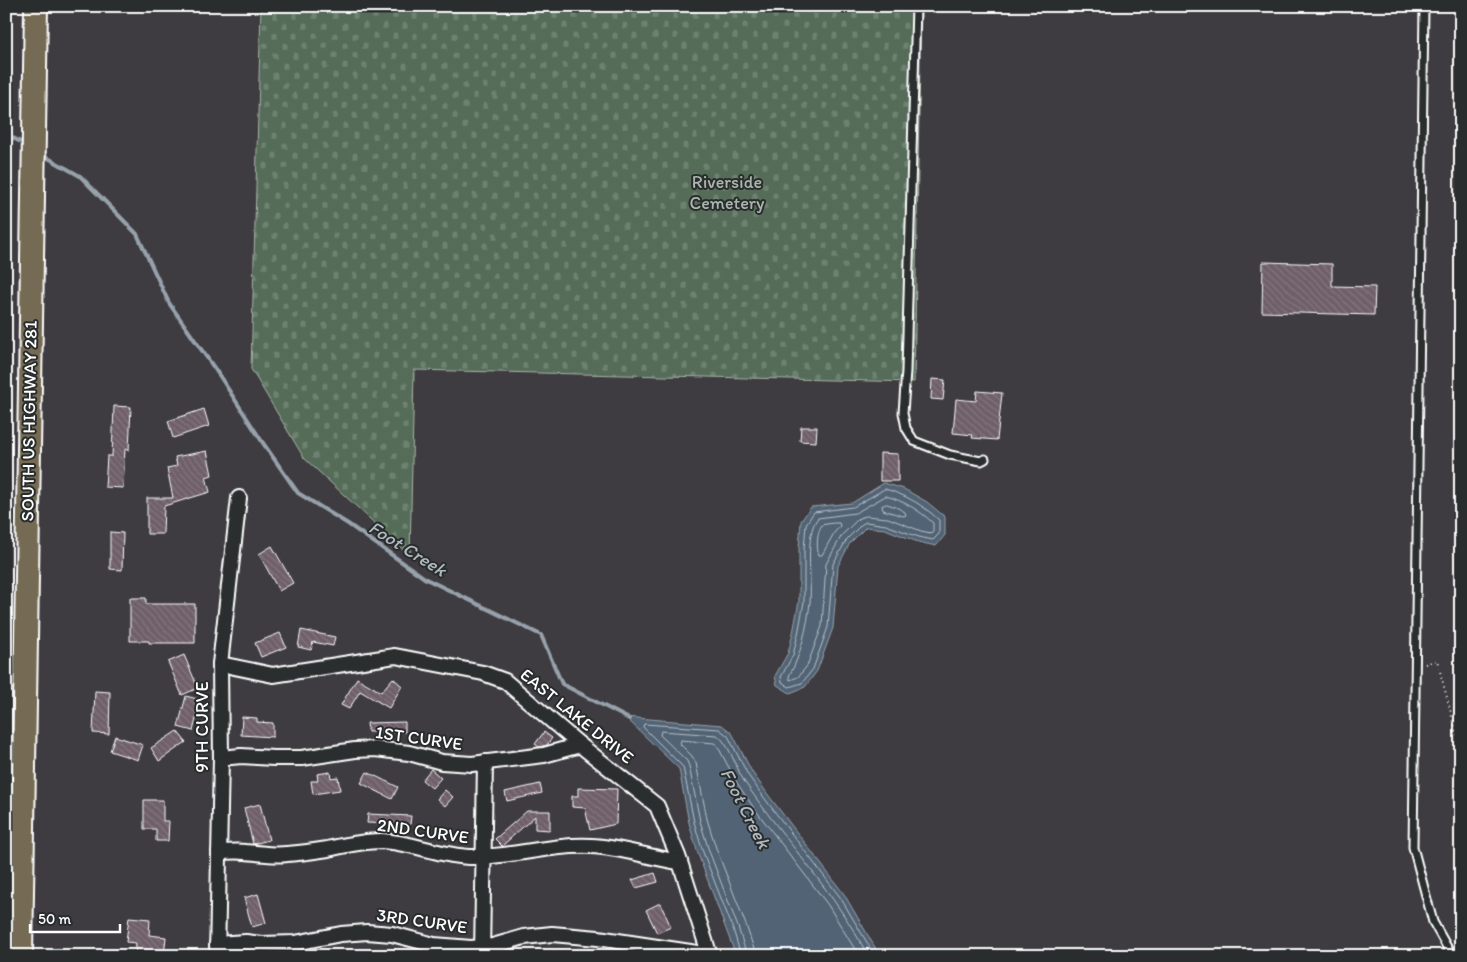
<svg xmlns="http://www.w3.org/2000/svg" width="1467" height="962" font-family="Itim,sans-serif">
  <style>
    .cemetery { fill: url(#cemetery-stones); stroke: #aab6ac }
    .water { fill: #516474; stroke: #97a2ac }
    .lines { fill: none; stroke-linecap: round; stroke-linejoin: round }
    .shore { stroke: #b9c1c7; stroke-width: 1 }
    .stream { stroke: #97a2ac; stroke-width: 4 }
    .building { fill: url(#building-back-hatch); stroke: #fff }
    .service-casing { stroke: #fff; stroke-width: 11 }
    .minor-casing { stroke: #fff; stroke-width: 18 }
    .trunk-casing { stroke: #fff; stroke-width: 26 }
    .path { stroke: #fff; stroke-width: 2; stroke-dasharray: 1 4; stroke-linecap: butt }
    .service { stroke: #2a2d2e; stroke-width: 7 }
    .minor { stroke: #2a2d2e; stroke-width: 14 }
    .trunk { stroke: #746b52; stroke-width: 22 }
    .labels { text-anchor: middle; stroke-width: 4; stroke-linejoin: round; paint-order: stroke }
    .park-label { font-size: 18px; fill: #aab6ac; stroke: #2a2d2e }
    .street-label { font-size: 18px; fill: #fff; stroke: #2a2d2e }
    .water-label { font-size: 19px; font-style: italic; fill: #b1b9c0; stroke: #2a2d2e }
  </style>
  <defs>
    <pattern id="cemetery-stones" width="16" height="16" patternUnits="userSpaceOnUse" patternTransform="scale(1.25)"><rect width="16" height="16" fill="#556c58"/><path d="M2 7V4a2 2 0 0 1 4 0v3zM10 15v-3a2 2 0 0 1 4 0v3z" fill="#6e8271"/></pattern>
    <pattern id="building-back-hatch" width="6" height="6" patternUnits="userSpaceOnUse" patternTransform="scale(1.25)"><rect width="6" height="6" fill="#6e5e69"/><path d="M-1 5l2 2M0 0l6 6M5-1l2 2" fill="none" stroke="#847680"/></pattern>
  </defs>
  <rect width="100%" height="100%" fill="#3e3c40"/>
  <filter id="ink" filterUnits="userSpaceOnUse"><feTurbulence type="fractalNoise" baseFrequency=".02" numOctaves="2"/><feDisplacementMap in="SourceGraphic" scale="10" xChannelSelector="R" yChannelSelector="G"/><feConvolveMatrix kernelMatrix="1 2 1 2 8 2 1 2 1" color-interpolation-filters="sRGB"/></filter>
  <g filter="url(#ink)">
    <path class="cemetery" d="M 261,6 L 921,6 L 914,382 L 414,370 L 410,556 L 304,458 L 251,369 Z"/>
    <g class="water">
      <path d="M 884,483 L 904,489 L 927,502 L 945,517 L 945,535 L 936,546 L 918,542 L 885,529 L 866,527 L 850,543 L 838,566 L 833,628 L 817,671 L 805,687 L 790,693 L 777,685 L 775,676 L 788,653 L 793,633 L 799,601 L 799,549 L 801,521 L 811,507 L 852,503 Z"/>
      <path d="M 625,717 L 722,725 L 732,733 L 752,772 L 769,796 L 844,894 L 880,956 L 736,956 L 698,854 L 689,823 L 679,769 Z"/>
    </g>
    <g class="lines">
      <g class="shore">
        <path d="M 885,489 C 906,495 923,505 939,520 L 939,534 L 933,540 L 919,537 L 886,525 L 866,522 L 862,524 L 847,539 L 833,564 L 828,627 L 813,669 L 802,683 L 789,687 L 782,682 L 781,677 L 793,655 L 798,634 L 804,602 L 804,549 L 806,524 L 814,512 L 853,507 Z"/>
        <path d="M 886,496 C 904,501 919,510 933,523 L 933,531 L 931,533 L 921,531 L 888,518 L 866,516 L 859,518 L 842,535 L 826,564 L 822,626 L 807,666 L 798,677 L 790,680 L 789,676 C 800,658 808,624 810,602 C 812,581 804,532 818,518 L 855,513 Z"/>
        <path d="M 887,504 L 896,507 L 905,512 L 906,515 L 903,516 L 883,510 L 882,506 Z"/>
        <path d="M 834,523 L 839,523 L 840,526 L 834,533 L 822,555 L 819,555 C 816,548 817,531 822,525 Z"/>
        <path d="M 741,956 L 733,929 L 703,852 L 694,822 L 683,767 L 643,727 L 644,724 L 719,729 L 728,736 L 748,775 L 765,799 L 840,897 L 875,956"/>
        <path d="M 747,956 L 738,927 L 709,851 L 700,821 L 689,766 L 687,761 L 660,735 L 661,731 L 717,735 C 730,744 735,767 744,781 C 784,840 835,892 868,956"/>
        <path d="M 754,956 L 754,949 L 746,925 L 716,848 L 707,819 L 696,763 L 692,756 L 680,744 L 681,740 L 714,743 L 717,745 L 737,783 L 754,808 L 828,905 L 859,956"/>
      </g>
      <g class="stream">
        <path d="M 6,134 L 26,145"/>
        <path d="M 41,154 L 80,176 L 137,234 L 169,303 L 219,375 L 263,443 L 298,493 L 348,524 L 426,579 L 541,635 L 562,684 L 629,719"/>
      </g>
    </g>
    <g class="building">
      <path d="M 1263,262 L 1332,264 L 1332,286 L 1375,287 L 1374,315 L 1262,312 Z"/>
      <path d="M 932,379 L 945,380 L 943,400 L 931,399 Z"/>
      <path d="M 977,391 L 1002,393 L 997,440 L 972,438 L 973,435 L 953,433 L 956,399 L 976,401 Z"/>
      <path d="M 114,406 L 131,407 L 129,450 L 125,449 L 123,488 L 105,487 L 107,456 L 112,456 Z"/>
      <path d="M 204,409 L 209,426 L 173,438 L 168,421 Z"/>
      <path d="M 801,427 L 817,427 L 816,442 L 800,441 Z"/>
      <path d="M 207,451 L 212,475 L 206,477 L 210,492 L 164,506 L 163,534 L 147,534 L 147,498 L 173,498 L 167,468 L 177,466 L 175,457 Z"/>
      <path d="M 880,453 L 898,454 L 898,481 L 880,481 Z"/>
      <path d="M 110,532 L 123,533 L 122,570 L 110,569 Z"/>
      <path d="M 272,546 L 293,583 L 279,591 L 259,554 Z"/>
      <path d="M 130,598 L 146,598 L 146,604 L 195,604 L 195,643 L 149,643 L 149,641 L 130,641 Z"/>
      <path d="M 301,630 L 335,637 L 333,646 L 313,642 L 311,650 L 298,647 Z"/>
      <path d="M 280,633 L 286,647 L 261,657 L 255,643 Z"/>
      <path d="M 184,655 L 198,688 L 182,695 L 168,662 Z"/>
      <path d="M 357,678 L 381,692 L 393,678 L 402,686 L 389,708 L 360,691 L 349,709 L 341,705 Z"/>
      <path d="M 95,691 L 110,692 L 109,734 L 93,733 Z"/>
      <path d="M 186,696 L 201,700 L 193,731 L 178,727 Z"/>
      <path d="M 242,717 L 257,718 L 257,722 L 273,723 L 273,737 L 241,735 Z"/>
      <path d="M 405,722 L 405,732 L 368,732 L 367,723 Z"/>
      <path d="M 177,731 L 186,742 L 159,761 L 151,748 Z"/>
      <path d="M 544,732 L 552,738 L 547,745 L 539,747 L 535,744 Z"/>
      <path d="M 115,736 L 143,745 L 138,760 L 110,751 Z"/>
      <path d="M 431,769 L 441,778 L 432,788 L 422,780 Z"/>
      <path d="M 330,772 L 331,778 L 338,777 L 340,790 L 313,794 L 311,781 L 318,781 L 317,774 Z"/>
      <path d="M 367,772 L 398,787 L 392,799 L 361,783 Z"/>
      <path d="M 540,784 L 542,793 L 507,801 L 505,792 Z"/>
      <path d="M 578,788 L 617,789 L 616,824 L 590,830 L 585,808 L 572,807 L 572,796 L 578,796 Z"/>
      <path d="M 445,790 L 453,797 L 445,806 L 437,799 Z"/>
      <path d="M 144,800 L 163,800 L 163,821 L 169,821 L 168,841 L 156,841 L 156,829 L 144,829 Z"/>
      <path d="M 260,804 L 269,840 L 253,844 L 244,808 Z"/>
      <path d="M 527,811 L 550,811 L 550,830 L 535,829 L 535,816 L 502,846 L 495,839 Z"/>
      <path d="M 368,814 L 411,816 L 410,825 L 367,823 Z"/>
      <path d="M 655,873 L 658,882 L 636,888 L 632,880 Z"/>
      <path d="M 258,894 L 266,923 L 252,927 L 244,898 Z"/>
      <path d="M 660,903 L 671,927 L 657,933 L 646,910 Z"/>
      <path d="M 129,917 L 150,919 L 149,935 L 166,937 L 164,956 L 135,956 L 136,943 L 126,942 Z"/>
    </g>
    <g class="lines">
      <g class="service-casing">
        <g id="service">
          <path d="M 916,6 L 906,371 L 903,413 L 906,428 L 914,441 L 950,455 L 981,461 L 985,459"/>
          <path d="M 1424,6 L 1413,847 L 1433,922 L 1452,956"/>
        </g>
      </g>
      <g class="minor-casing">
        <g id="minor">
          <path d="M 220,664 L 273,675 L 395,656 L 483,673 L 505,681 L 580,745 L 657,806 L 678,856 L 710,956"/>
          <path d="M 221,758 L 241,756 L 274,758 L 302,758 L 355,750 L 375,749 L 409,753 L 442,762 L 472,764 L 544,755 L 580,745"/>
          <path d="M 219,852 C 228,852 237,851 245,852 C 260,853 273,856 287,854 C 301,853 315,851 328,849 C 346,845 363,841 381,841 C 411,842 440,856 470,857 C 511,858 550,844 591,846 C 621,847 650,858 680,862"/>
          <path d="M 217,944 L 246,942 L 262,944 L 295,943 L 341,934 L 367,932 L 392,934 L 434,945 L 471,948 L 493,946 L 524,937 L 552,934 L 598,938 L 710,955"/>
          <path d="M 482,955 L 485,762"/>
          <path d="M 217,956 L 221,758 L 220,664 L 239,498"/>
        </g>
      </g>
      <g class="trunk-casing">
        <path id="trunk" d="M 21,956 L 36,6"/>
      </g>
      <path class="path" d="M 1425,664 L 1437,660 L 1456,732 L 1461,742"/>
      <use href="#service" class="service"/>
      <use href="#minor" class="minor"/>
      <use href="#trunk" class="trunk"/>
    </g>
  </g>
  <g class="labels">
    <g class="park-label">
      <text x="727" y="188">Riverside<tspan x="727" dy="21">Cemetery</tspan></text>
    </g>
    <g class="street-label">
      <text transform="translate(29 421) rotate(-89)" y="6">SOUTH US HIGHWAY 281</text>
      <text transform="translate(577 716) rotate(39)" y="6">EAST LAKE DRIVE</text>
      <text transform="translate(202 727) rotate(-90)" y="6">9TH CURVE</text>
      <text transform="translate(419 738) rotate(8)" y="6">1ST CURVE</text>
      <text transform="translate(423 831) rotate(8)" y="6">2ND CURVE</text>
      <text transform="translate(422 921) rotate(8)" y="6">3RD CURVE</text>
    </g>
    <g class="water-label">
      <text transform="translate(408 548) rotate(32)" y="7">Foot Creek</text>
      <text transform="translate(746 808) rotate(63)" y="7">Foot Creek</text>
    </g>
  </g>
  <rect width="1467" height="962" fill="none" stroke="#2a2d2e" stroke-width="25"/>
  <rect x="12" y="12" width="1442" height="937" fill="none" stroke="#fff" stroke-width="2" filter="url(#ink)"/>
  <path d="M30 924v8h90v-8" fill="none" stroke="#ffffff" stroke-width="2.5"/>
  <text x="38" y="924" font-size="15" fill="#ffffff" stroke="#2a2d2e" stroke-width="4" paint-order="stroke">50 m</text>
</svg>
